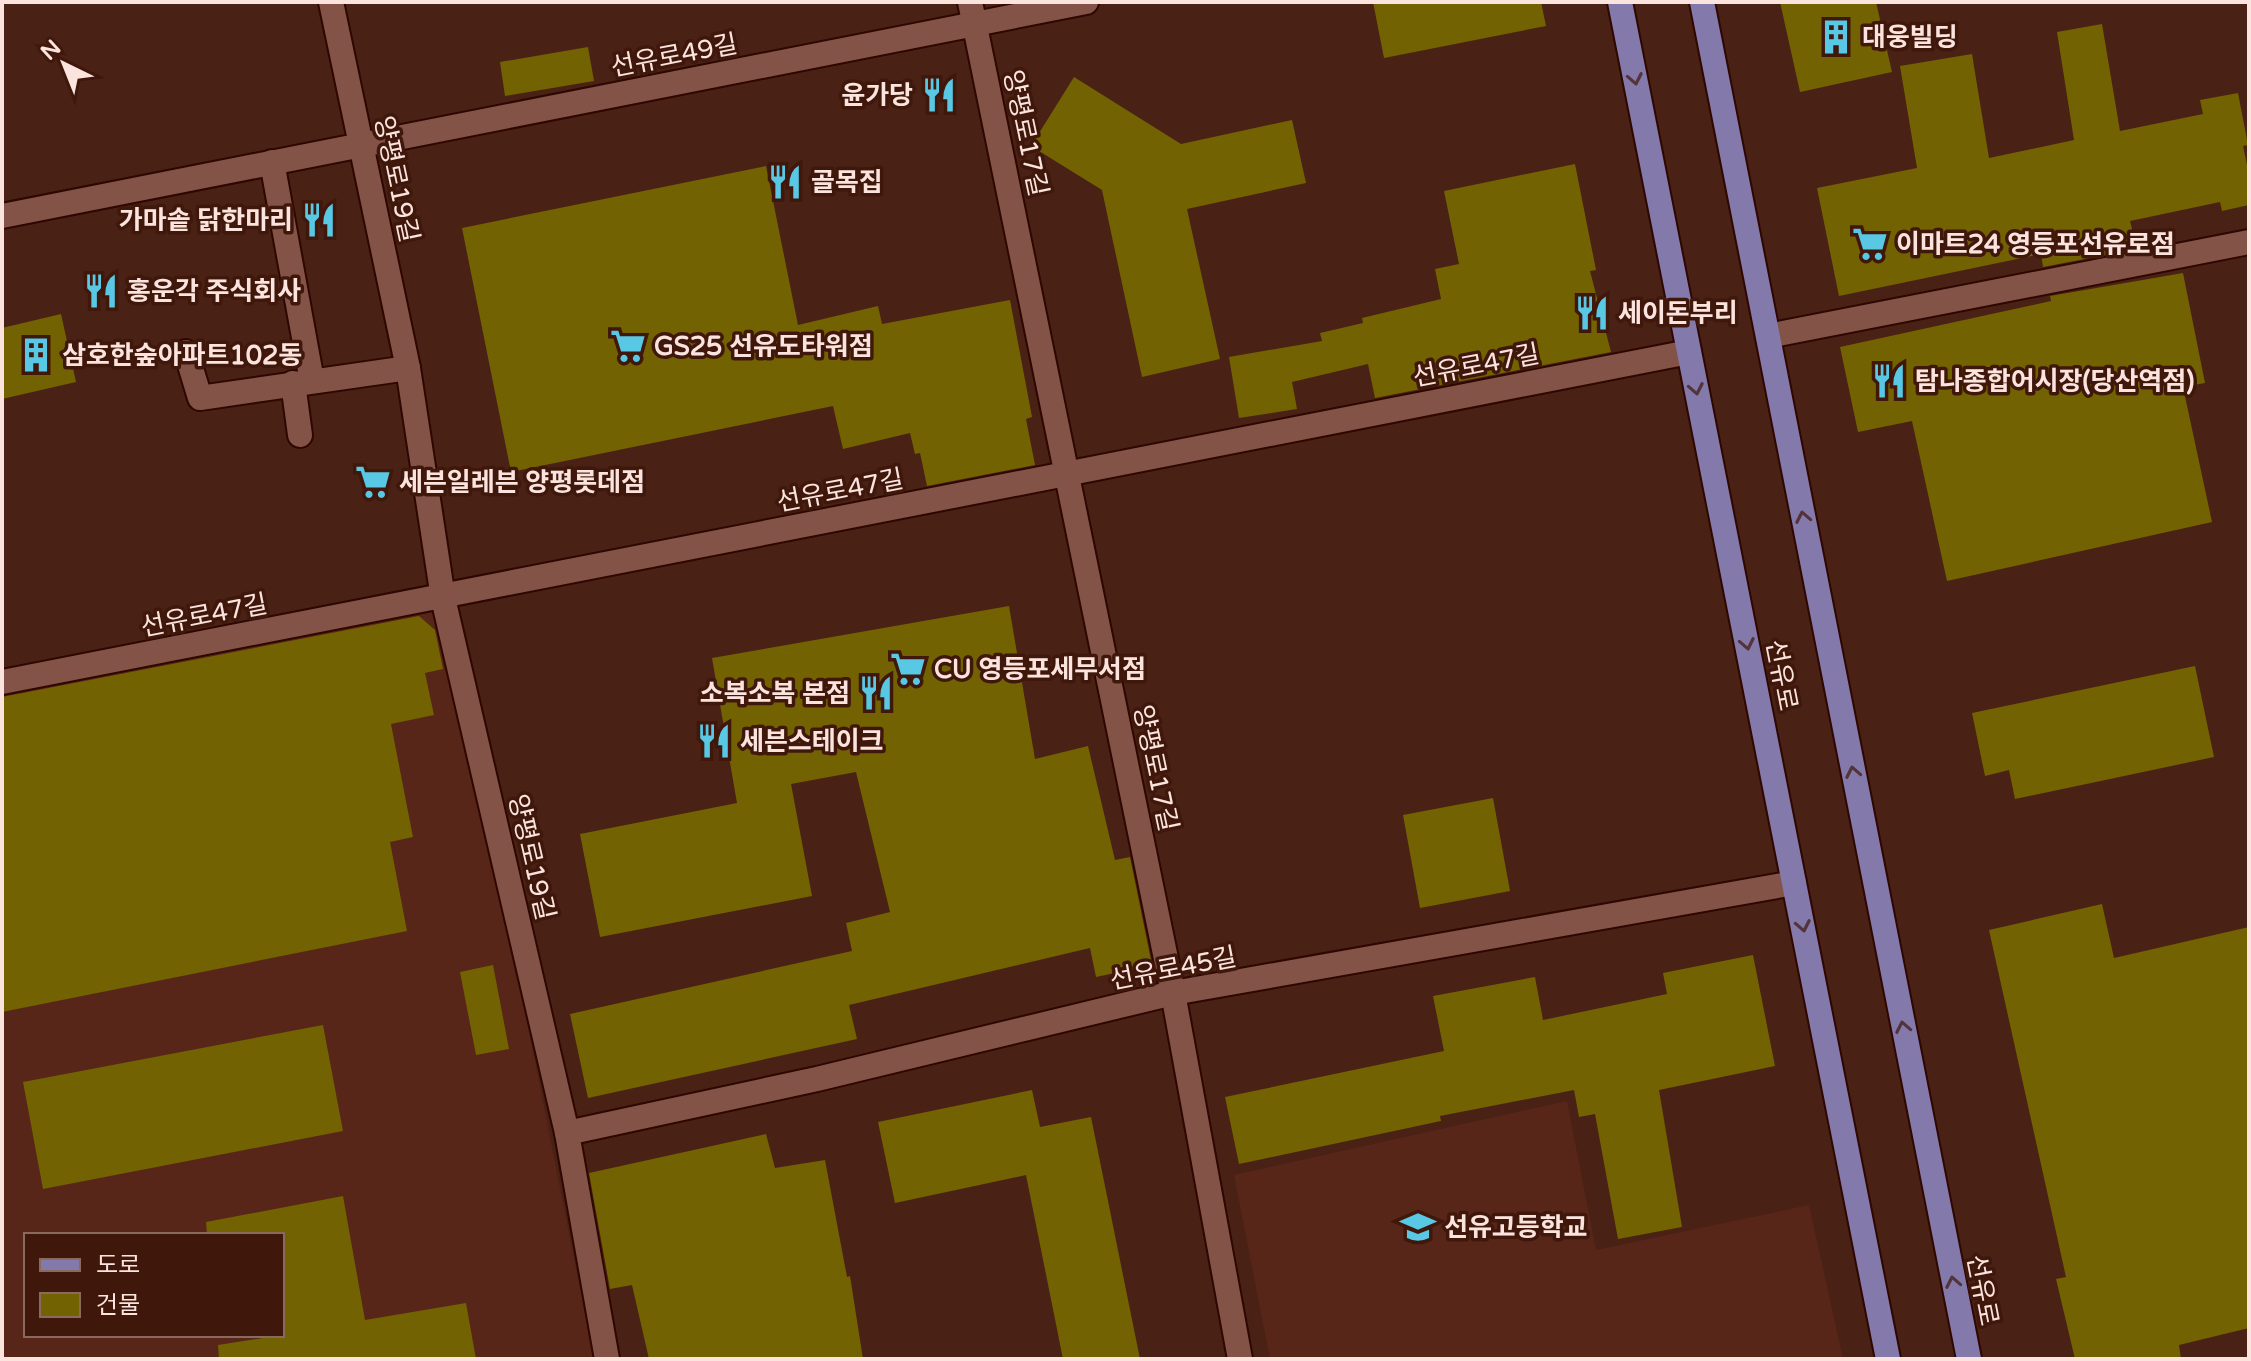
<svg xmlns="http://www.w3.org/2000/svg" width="2251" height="1361" font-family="'Varela Round','Noto Sans KR',sans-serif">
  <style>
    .built { fill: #572618; fill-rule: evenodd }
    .building { fill: #736202 }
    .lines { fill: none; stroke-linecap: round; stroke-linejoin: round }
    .minor-casing { stroke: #2e0701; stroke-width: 28 }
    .primary-casing { stroke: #2e0701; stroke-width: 28 }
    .minor { stroke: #825346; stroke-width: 24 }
    .primary { stroke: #8479ab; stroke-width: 24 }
    .oneway { stroke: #54343b }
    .labels { text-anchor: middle; stroke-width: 7; stroke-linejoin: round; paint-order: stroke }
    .poi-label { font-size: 26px; font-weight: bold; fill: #fbe4de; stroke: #3f170b; text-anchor: start }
    .street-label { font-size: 26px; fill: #fbe4de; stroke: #3f170b }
  </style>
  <rect width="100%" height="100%" fill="#4a2115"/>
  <g class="built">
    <path d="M 443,598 L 594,1359 L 2,1359 L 2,682 ZM 26,1235 L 282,1235 L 282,1335 L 26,1335 Z"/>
    <path d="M 1567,1101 L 1596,1250 L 1809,1205 L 1843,1359 L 1270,1359 L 1234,1175 Z"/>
  </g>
  <g class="building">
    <path d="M 1373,2 L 1541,2 L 1546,26 L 1384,58 Z"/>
    <path d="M 1780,2 L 1876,2 L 1892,72 L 1800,92 Z"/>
    <path d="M 2102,24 L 2120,131 L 2203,114 L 2200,100 L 2238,93 L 2248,145 L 2243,146 L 2249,174 L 2249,205 L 2222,211 L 2220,202 L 2130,221 L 2137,249 L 2043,267 L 2041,254 L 1839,296 L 1817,188 L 1917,168 L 1900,66 L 1972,54 L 1989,158 L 2074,140 L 2057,32 Z"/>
    <path d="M 588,47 L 594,81 L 505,96 L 500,62 Z"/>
    <path d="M 1074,77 L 1181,144 L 1292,120 L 1306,183 L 1187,209 L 1220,359 L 1142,377 L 1102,190 L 1031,146 Z"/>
    <path d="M 1575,164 L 1596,270 L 1590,271 L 1611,352 L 1375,398 L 1368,364 L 1292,382 L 1297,409 L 1239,418 L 1229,357 L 1322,341 L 1320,333 L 1363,323 L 1362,318 L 1441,299 L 1435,269 L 1459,264 L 1444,191 Z"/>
    <path d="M 766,166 L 798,325 L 878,306 L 882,324 L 1010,300 L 1032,417 L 1026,419 L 1035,465 L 927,486 L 920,453 L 915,454 L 910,433 L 843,449 L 833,406 L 511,472 L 462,228 Z"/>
    <path d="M 2183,273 L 2205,383 L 2183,387 L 2212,522 L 1947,581 L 1912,421 L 1858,432 L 1840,347 L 2051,301 L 2050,296 Z"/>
    <path d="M 61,314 L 76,382 L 2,399 L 2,328 Z"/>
    <path d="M 1009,606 L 1035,759 L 1088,746 L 1115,860 L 1130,857 L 1152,965 L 1096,977 L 1090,948 L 849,1005 L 857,1039 L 588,1098 L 570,1014 L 852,951 L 846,923 L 890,912 L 856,772 L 791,784 L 812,896 L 600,937 L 580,834 L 737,803 L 712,658 Z"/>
    <path d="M 419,616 L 435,630 L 443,669 L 425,673 L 434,715 L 391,724 L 413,837 L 390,842 L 407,931 L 2,1012 L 2,697 Z"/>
    <path d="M 2195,666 L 2214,757 L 2015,799 L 2009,770 L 1985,776 L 1972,713 Z"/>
    <path d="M 1493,798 L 1510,891 L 1420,908 L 1403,815 Z"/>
    <path d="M 2102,904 L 2114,958 L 2249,927 L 2249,1328 L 2179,1345 L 2181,1359 L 2075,1359 L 2056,1279 L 2066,1277 L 1989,930 Z"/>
    <path d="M 1753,955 L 1775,1066 L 1659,1090 L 1682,1227 L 1618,1239 L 1595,1114 L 1579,1117 L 1574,1090 L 1440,1116 L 1441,1121 L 1239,1164 L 1225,1097 L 1444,1051 L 1433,996 L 1535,977 L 1543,1020 L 1667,994 L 1663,973 Z"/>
    <path d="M 493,965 L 509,1049 L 476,1055 L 460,972 Z"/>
    <path d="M 323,1025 L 343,1131 L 43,1189 L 23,1082 Z"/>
    <path d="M 1032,1090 L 1040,1127 L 1091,1117 L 1140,1359 L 1063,1359 L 1026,1175 L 895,1203 L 878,1122 Z"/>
    <path d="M 766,1134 L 775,1168 L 825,1160 L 847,1277 L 850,1276 L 863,1359 L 649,1359 L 632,1285 L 610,1289 L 589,1173 Z"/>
    <path d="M 343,1196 L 365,1320 L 466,1303 L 476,1359 L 219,1359 L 218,1345 L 282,1335 L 282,1235 L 207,1235 L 206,1222 Z"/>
  </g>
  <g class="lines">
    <g class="minor-casing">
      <g id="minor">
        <path d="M 331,2 L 408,368 L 443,598 L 567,1133 L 607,1359"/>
        <path d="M 970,2 L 1173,993 L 1240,1359"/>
        <path d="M 272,162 L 312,381"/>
        <path d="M 2,216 L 1086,2"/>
        <path d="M 1768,336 L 2249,242"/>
        <path d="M 186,352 L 200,398 L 408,368"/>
        <path d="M 293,383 L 300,435"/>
        <path d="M 2,682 L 1689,352"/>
        <path d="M 567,1133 L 817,1079 L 1173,993 L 1794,883"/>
      </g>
    </g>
    <g class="primary-casing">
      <g id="primary">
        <path d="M 1620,2 L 1888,1359"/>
        <path d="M 1702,2 L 1969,1359"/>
      </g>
    </g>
    <use href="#minor" class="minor"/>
    <use href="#primary" class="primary"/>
  </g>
  <defs><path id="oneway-chevron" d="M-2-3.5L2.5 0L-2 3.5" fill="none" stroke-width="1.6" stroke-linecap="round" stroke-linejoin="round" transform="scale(2)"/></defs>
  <g class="oneway">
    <use href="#oneway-chevron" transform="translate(1635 79) rotate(79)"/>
    <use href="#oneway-chevron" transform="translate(1696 389) rotate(79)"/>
    <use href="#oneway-chevron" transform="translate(1803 517) rotate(-101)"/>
    <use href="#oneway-chevron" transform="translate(1747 644) rotate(79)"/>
    <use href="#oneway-chevron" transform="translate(1853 772) rotate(-101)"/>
    <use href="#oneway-chevron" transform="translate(1803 926) rotate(79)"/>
    <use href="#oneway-chevron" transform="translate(1903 1027) rotate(-101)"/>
    <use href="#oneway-chevron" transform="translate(1953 1282) rotate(-101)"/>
  </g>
  <defs>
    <g id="building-bare" transform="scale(2.76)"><path d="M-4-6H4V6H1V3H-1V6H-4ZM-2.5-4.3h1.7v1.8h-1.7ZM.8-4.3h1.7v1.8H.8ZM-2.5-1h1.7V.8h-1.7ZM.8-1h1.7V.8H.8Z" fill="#59c8e4" stroke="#3f170b" stroke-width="2.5" paint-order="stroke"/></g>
    <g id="restaurant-bare" transform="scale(2.76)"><path d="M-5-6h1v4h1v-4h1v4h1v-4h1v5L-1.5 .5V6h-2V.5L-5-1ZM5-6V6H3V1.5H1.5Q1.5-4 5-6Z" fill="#59c8e4" stroke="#3f170b" stroke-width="2.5" paint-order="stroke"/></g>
    <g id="supermarket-bare" transform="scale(2.76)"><path d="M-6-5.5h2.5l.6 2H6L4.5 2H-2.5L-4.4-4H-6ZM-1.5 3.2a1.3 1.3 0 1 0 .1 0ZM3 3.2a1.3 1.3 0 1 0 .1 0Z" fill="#59c8e4" stroke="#3f170b" stroke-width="2.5" paint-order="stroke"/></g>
    <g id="school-bare" transform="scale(2.76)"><path d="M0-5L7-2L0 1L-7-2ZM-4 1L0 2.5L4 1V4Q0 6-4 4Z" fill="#59c8e4" stroke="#3f170b" stroke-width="2.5" paint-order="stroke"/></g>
  </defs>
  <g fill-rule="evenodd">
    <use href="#building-bare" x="1836" y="37"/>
    <use href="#restaurant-bare" x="939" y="95"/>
    <use href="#restaurant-bare" x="785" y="182"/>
    <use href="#restaurant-bare" x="319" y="220"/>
    <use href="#supermarket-bare" x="1870" y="244"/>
    <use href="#restaurant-bare" x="101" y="291"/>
    <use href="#restaurant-bare" x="1592" y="313"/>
    <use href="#supermarket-bare" x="628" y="346"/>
    <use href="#building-bare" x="36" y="355"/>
    <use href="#restaurant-bare" x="1889" y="381"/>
    <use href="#supermarket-bare" x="373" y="482"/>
    <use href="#supermarket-bare" x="908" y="669"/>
    <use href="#restaurant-bare" x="876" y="693"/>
    <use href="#restaurant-bare" x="714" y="741"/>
    <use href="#school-bare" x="1418" y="1227"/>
  </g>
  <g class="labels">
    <g class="poi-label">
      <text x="1862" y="46">대웅빌딩</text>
      <text x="913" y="104" text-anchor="end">윤가당</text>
      <text x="811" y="191">골목집</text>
      <text x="293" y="229" text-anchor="end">가마솥 닭한마리</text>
      <text x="1896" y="253">이마트24 영등포선유로점</text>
      <text x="127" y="300">홍운각 주식회사</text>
      <text x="1618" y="322">세이돈부리</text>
      <text x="654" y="355">GS25 선유도타워점</text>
      <text x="62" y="364">삼호한숲아파트102동</text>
      <text x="1915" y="390">탐나종합어시장(당산역점)</text>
      <text x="399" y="491">세븐일레븐 양평롯데점</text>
      <text x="934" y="678">CU 영등포세무서점</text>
      <text x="850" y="702" text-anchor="end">소복소복 본점</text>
      <text x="740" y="750">세븐스테이크</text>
      <text x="1444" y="1236">선유고등학교</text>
    </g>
    <g class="street-label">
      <text transform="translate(674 55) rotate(-11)" y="9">선유로49길</text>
      <text transform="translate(1026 133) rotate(78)" y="9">양평로17길</text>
      <text transform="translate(397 179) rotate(78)" y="9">양평로19길</text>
      <text transform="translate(1476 365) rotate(-11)" y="9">선유로47길</text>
      <text transform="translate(840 490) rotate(-11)" y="9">선유로47길</text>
      <text transform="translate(204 615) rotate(-11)" y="9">선유로47길</text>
      <text transform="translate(1782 675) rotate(79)" y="9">선유로</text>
      <text transform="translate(1156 768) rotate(78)" y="9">양평로17길</text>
      <text transform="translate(532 857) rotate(77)" y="9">양평로19길</text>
      <text transform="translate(1173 968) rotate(-11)" y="9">선유로45길</text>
      <text transform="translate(1983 1290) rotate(79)" y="9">선유로</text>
    </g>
  </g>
  <rect width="2251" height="1361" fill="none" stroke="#fbe4de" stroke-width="8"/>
  <rect x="24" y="1233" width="260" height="104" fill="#3f170b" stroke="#8a695f" stroke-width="2"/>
  <rect x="40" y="1259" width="40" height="12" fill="#8479ab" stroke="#8a695f" stroke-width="2"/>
  <text x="96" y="1273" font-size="24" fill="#fbe4de">도로</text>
  <rect x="40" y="1293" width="40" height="24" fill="#736202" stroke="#8a695f" stroke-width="2"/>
  <text x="96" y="1313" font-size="24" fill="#fbe4de">건물</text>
  <g transform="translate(64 64) rotate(317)" stroke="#3f170b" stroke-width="6" paint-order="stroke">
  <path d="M0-6L14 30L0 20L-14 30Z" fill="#fbe4de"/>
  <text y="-12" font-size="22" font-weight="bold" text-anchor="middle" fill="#fbe4de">N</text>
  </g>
</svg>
